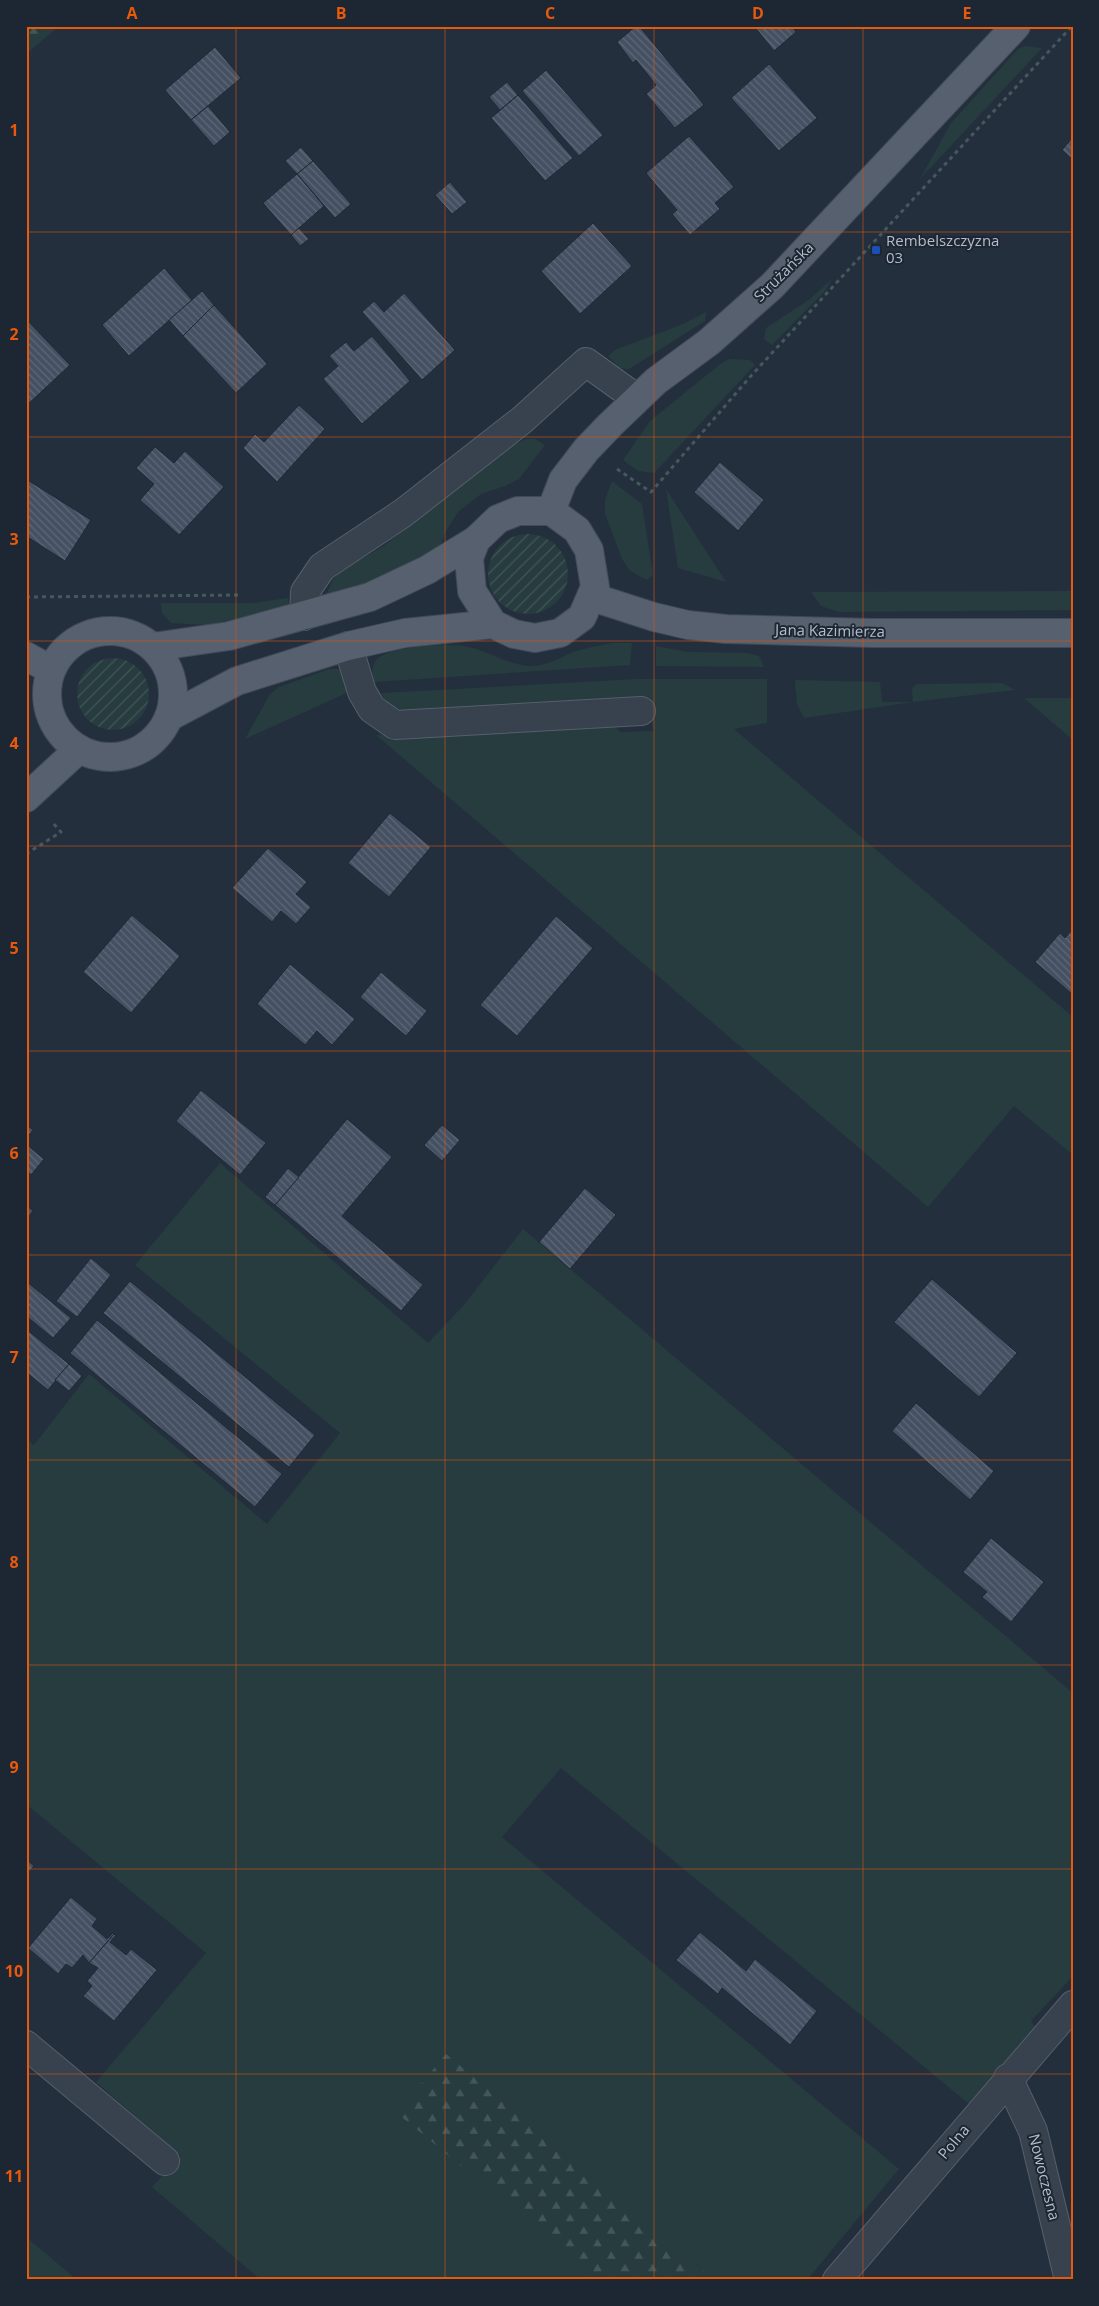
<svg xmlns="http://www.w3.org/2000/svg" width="1099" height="2306" font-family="'Open Sans',sans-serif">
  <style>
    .green { fill: #263c3f }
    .forest { fill: url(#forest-firs) }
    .garden { fill: url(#garden-furrows) }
    .building { fill: url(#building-back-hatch); stroke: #1f2835 }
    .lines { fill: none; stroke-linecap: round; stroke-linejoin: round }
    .minor-casing { stroke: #565f6c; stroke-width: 30 }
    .major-casing { stroke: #414a57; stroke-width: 30 }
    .path { stroke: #44595c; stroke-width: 3; stroke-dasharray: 4 4; stroke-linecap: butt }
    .minor { stroke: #38414e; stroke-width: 28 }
    .major { stroke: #56606e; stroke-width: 28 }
    .grid { fill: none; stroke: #e8590c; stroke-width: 1; stroke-opacity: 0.55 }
    .transit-dot { fill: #1a4fb4; stroke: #1d2633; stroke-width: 2 }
    .labels { text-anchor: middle; stroke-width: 4; stroke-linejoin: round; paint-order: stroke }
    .poi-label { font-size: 15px; fill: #b4bcc9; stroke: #1d2633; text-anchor: start }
    .street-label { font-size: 15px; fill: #b4bcc9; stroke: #1d2633 }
    .neatline { fill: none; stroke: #e8590c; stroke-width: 2 }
    .grid-label { font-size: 16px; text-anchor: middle; font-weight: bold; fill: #e8590c }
  </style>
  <defs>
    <pattern id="forest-firs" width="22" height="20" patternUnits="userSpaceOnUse" patternTransform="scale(1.25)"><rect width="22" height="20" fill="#263c3f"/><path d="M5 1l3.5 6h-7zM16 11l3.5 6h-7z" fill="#435659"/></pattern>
    <pattern id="garden-furrows" width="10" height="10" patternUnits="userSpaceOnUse" patternTransform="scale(1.25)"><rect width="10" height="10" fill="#263c3f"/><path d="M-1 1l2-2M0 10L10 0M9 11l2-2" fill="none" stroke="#435659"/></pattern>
    <pattern id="building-back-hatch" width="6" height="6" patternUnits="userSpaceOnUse" patternTransform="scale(1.25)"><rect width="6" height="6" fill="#455162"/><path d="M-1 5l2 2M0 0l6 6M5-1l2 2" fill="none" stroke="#5d6877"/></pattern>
  </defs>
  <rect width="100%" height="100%" fill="#242f3e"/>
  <g class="green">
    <path d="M 1025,46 L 1042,48 L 920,179 L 951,123 L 1018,49 Z"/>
    <path d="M 832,279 L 825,291 L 772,345 L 764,339 L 766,328 L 810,299 Z"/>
    <path d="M 706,312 L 705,321 L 629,369 L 620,368 L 608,356 L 615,350 L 683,324 Z"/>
    <path d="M 729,359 L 750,360 L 755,365 L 654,473 L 638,471 L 623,460 L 650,421 L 719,365 Z"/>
    <path d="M 526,439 L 535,439 L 545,445 L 519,479 L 505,486 L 481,494 L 458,512 L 446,531 L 440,546 L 429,558 L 372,582 L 326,595 L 333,579 L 342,570 L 382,547 L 513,445 Z"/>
    <path d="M 612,481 L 642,504 L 653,575 L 647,580 L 630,571 L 622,559 L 605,514 L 605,500 Z"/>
    <path d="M 666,489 L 726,582 L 678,568 Z"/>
    <path d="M 1073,591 L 1073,610 L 839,612 L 821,606 L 811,592 Z"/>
    <path d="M 288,598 L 289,608 L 206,625 L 171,623 L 162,613 L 161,603 L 254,603 Z"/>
    <path d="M 612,643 L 632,643 L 630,665 L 374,682 C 372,674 371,667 376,660 C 387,646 452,642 469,647 C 490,652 508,665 531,666 C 546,666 558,659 571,653 C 584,648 598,646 612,643 Z"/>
    <path d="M 656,646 L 688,652 L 747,653 L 759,656 L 764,667 L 656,666 Z"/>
    <path d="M 329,669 L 339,669 L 346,672 L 351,691 L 245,739 L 270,694 L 279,687 Z"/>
    <path d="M 636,679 L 767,679 L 767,723 L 734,729 L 1073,1017 L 1073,1155 L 1014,1106 L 928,1207 L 376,735 L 613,725 L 621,732 L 653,731 L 650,698 L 410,714 L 386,703 L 381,693 Z"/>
    <path d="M 795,680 L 880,682 L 882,702 L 913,702 L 912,688 L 917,684 L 1002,683 L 1015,690 L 913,702 L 804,718 L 797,704 Z"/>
    <path d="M 1024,698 L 1073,698 L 1073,740 Z"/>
    <path d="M 220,1163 L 428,1343 L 463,1306 L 523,1229 L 1073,1693 L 1073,1976 L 1031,2021 L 1038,2031 L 974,2108 L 561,1768 L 502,1837 L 899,2169 L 807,2280 L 715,2280 L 446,2055 L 398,2113 L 599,2280 L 261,2280 L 152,2187 L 181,2156 L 96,2082 L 206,1953 L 26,1804 L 26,1439 L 34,1445 L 89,1374 L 267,1524 L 340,1433 L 135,1265 Z"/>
    <path d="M 26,2237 L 77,2280 L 26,2280 Z"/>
  </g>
  <g class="forest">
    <path d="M 26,26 L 59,26 L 26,54 Z"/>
    <path d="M 446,2054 L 715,2280 L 599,2280 L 397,2113 Z"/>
  </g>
  <g class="garden">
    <circle cx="528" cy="574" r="40"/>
    <circle cx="113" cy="694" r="36"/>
  </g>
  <g class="building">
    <path d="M 636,26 L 639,26 L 704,105 L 675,128 L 646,94 L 656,85 L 636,60 L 633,63 L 617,42 Z"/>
    <path d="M 754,26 L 795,26 L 793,28 L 796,32 L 774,51 Z"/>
    <path d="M 215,47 L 241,78 L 191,120 L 165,90 Z"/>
    <path d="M 769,64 L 817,118 L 779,151 L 731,98 Z"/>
    <path d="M 546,70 L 603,135 L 579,156 L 522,91 Z"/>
    <path d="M 507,82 L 518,95 L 500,110 L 489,97 Z"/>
    <path d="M 518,95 L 573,158 L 545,181 L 491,118 Z"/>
    <path d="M 208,106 L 230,132 L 214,146 L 191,120 Z"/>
    <path d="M 689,136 L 734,187 L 715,203 L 720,209 L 690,235 L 672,214 L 677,210 L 646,173 Z"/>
    <path d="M 1073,137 L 1073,160 L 1062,150 Z"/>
    <path d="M 301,147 L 313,161 L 297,174 L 285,161 Z"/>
    <path d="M 313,161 L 351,204 L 335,218 L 297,174 Z"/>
    <path d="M 297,174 L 324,206 L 291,235 L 263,203 Z"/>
    <path d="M 450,182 L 467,202 L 452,214 L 435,195 Z"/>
    <path d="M 593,223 L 632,266 L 580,314 L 541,271 Z"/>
    <path d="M 299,228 L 309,239 L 300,246 L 291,235 Z"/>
    <path d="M 164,268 L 192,300 L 129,356 L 102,325 Z"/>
    <path d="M 202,291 L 214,305 L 183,336 L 169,320 Z"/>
    <path d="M 404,293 L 455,350 L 422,380 L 362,312 L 374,301 L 384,312 Z"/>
    <path d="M 214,305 L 267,364 L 236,393 L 183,336 Z"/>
    <path d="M 26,319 L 70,365 L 26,406 Z"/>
    <path d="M 372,336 L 410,381 L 362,424 L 323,379 L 338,366 L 329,356 L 346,342 L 354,351 Z"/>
    <path d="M 299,405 L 325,429 L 277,482 L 243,448 L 255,434 L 264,442 Z"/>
    <path d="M 155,447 L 174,463 L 185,451 L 224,487 L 179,535 L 140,500 L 154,484 L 136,468 Z"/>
    <path d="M 720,462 L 764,500 L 738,531 L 694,492 Z"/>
    <path d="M 26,479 L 91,520 L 65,561 L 26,536 Z"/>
    <path d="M 390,813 L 431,847 L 389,897 L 348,863 Z"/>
    <path d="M 268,848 L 307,882 L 296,894 L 311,907 L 296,924 L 281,911 L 272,922 L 232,888 Z"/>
    <path d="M 132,915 L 180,956 L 131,1013 L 83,972 Z"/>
    <path d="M 556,916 L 593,948 L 517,1036 L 480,1005 Z"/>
    <path d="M 1073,929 L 1073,995 L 1035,962 L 1060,933 L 1065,938 Z"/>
    <path d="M 290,964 L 355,1019 L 332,1045 L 317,1031 L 305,1045 L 257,1004 Z"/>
    <path d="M 381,972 L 427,1011 L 406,1036 L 360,997 Z"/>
    <path d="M 201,1090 L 266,1143 L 240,1175 L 176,1121 Z"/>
    <path d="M 347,1119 L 392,1157 L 342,1216 L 423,1285 L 401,1311 L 275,1205 Z"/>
    <path d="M 26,1124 L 33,1130 L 26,1139 Z"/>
    <path d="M 442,1125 L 460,1140 L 442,1161 L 424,1145 Z"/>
    <path d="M 26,1144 L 44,1159 L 31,1175 L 26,1171 Z"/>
    <path d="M 288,1168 L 299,1177 L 275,1205 L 265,1197 Z"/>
    <path d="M 585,1188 L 616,1215 L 570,1269 L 539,1242 Z"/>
    <path d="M 26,1205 L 33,1211 L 26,1219 Z"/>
    <path d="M 91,1258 L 111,1275 L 77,1317 L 56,1301 Z"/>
    <path d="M 932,1279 L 1017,1353 L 979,1397 L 894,1322 Z"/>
    <path d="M 26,1281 L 71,1318 L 53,1338 L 26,1316 Z"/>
    <path d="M 130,1281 L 315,1435 L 289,1467 L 103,1313 Z"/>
    <path d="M 97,1320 L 282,1474 L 255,1507 L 70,1353 Z"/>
    <path d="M 26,1329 L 69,1364 L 48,1390 L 26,1372 Z"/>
    <path d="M 69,1364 L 82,1376 L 69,1391 L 55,1380 Z"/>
    <path d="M 916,1403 L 994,1471 L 970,1500 L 892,1431 Z"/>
    <path d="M 991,1538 L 1044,1582 L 1011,1622 L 982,1597 L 987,1592 L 963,1572 Z"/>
    <path d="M 26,1859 L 34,1866 L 26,1875 Z"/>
    <path d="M 71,1897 L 97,1919 L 92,1926 L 107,1939 L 113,1933 L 114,1934 L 89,1963 L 83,1955 L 72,1968 L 66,1964 L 58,1974 L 28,1948 Z"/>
    <path d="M 700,1932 L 746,1971 L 755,1959 L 817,2011 L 790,2045 L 722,1988 L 718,1994 L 676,1960 Z"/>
    <path d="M 114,1934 L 116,1935 L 110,1942 L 126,1955 L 131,1949 L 157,1970 L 114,2021 L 83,1996 L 92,1986 L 87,1981 L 98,1968 L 89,1963 Z"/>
  </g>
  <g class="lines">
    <g class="minor-casing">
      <g id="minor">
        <path d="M 304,616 L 305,592 L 322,567 L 403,513 L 522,420 L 586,362 L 636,398"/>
        <path d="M 348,646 L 362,692 L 372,709 L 395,725 L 641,711"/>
        <path d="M 26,2045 L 165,2161"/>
        <path d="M 1008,2078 L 1033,2131 L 1069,2280"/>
        <path d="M 837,2280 L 1073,2005"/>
      </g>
    </g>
    <g class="major-casing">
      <g id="major">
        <path d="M 551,511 L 563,480 L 586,450 L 610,425 L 656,381 L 709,342 L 772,286 L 1016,26"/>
        <path d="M 592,597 L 654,617 L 688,625 L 726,629 L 872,633 L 1073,633"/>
        <circle cx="110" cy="694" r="63"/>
        <path d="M 153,647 L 229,636 L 370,597 L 427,570 L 476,540 L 498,519 L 518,511 L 551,511 L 577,530 L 589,550 L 595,587 L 582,617 L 560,633 L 535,638 L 514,634 L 493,624 L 472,591 L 469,558 L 476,540"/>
        <path d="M 26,656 L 51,670"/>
        <path d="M 169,717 L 237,681 L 348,646 L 405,633 L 493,624"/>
        <path d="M 26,798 L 79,749"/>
      </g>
    </g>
    <g class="path">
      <path d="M 617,469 L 651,492 L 750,377 L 1072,26"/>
      <path d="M 26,597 L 241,595"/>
      <path d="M 26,854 L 61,832 L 52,822"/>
    </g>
    <use href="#minor" class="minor"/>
    <use href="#major" class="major"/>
  </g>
  <path class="grid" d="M 236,26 L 236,2280M 445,26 L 445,2280M 654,26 L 654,2280M 863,26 L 863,2280M 26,232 L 1073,232M 26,437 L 1073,437M 26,641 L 1073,641M 26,846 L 1073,846M 26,1051 L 1073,1051M 26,1255 L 1073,1255M 26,1460 L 1073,1460M 26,1665 L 1073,1665M 26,1869 L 1073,1869M 26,2074 L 1073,2074"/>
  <rect class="transit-dot" x="871" y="245" width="10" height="10" rx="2.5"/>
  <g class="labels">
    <g class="poi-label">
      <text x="886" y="246">Rembelszczyzna<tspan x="886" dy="17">03</tspan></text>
    </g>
    <g class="street-label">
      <text transform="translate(784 272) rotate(-45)" y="5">Strużańska</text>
      <text transform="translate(830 631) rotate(1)" y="5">Jana Kazimierza</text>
      <text transform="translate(954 2142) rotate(-50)" y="5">Polna</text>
      <text transform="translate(1044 2177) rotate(76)" y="5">Nowoczesna</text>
    </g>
  </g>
  <rect width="1099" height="2306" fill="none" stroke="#1d2633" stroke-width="55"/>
  <rect x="28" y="28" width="1044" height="2250" class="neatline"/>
  <g class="grid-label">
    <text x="132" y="19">A</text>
    <text x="341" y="19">B</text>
    <text x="550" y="19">C</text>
    <text x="758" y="19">D</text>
    <text x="967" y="19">E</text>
    <text x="14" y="136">1</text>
    <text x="14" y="340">2</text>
    <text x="14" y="545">3</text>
    <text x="14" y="749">4</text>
    <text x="14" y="954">5</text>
    <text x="14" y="1159">6</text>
    <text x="14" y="1363">7</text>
    <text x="14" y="1568">8</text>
    <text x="14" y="1773">9</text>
    <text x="14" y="1977">10</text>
    <text x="14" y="2182">11</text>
  </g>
</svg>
